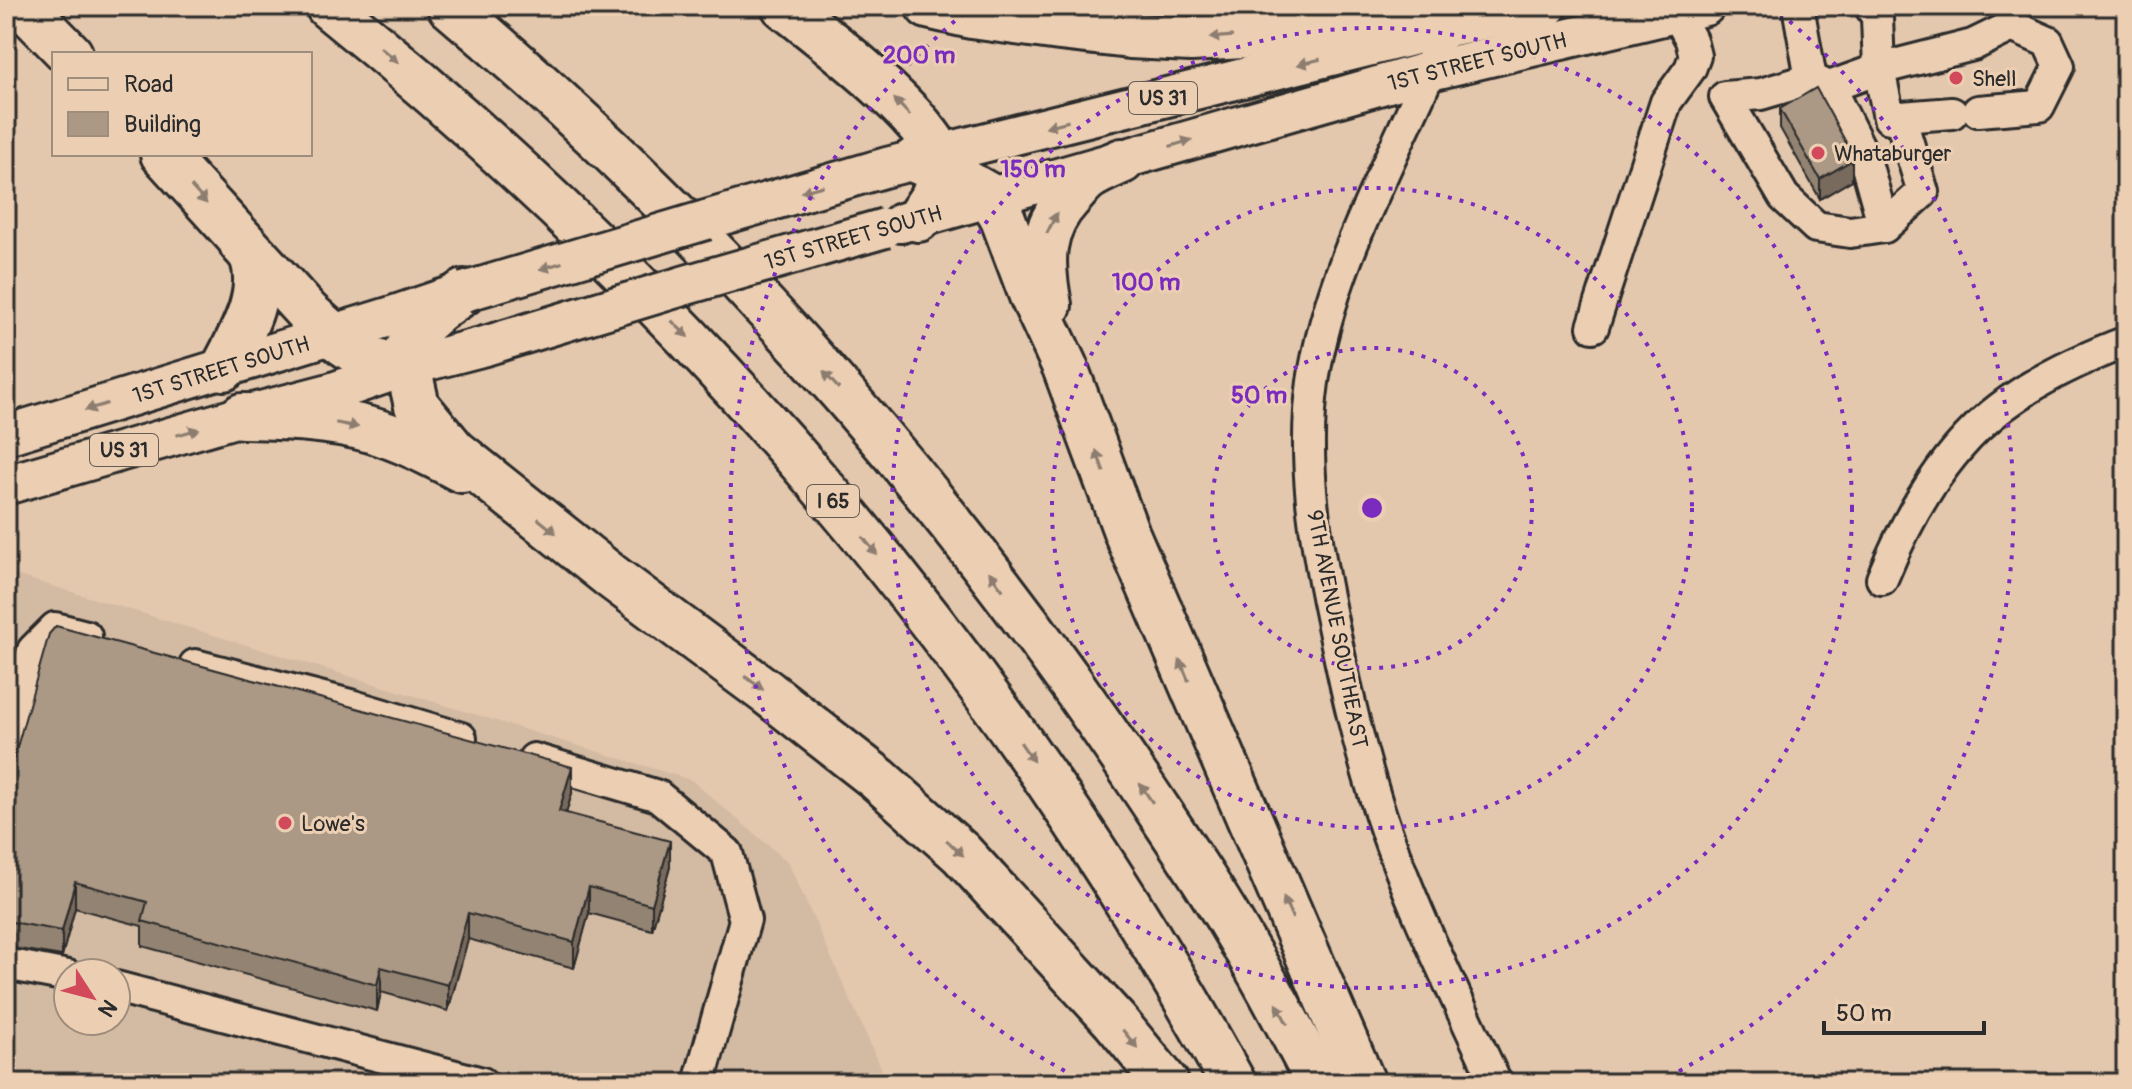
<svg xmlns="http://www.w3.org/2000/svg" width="2132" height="1089" font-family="Pangolin,sans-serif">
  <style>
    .built { fill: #d3baa2; fill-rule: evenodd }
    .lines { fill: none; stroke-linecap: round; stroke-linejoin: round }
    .minor-casing { stroke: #2b2b2b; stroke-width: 36 }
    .major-casing { stroke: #2b2b2b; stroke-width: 44 }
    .highway-casing { stroke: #2b2b2b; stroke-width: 50 }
    .minor { stroke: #eccfb3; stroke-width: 30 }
    .major { stroke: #eccfb3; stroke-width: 38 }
    .highway { stroke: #eccfb3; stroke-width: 44 }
    .major-bridge-casing { stroke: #2b2b2b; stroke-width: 44; stroke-linecap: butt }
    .major-bridge { stroke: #eccfb3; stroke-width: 38 }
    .wall { fill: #938372; stroke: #2b2b2b; stroke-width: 2 }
    .shaded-wall { fill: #786a5d; stroke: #2b2b2b; stroke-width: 2 }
    .building { fill: #ab9885; stroke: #2b2b2b; stroke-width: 2 }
    .oneway { fill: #8c7d6f }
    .ring { fill: none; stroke: #7b2cbf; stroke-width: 4; stroke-dasharray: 4 8 }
    .poi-dot { fill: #d1495b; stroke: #eccfb3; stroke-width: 3 }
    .labels { text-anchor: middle; stroke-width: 6; stroke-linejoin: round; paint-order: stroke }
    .shield { fill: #eccfb3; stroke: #655c54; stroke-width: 2 }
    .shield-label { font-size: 20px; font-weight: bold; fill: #2b2b2b }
    .street-label { font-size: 22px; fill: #2b2b2b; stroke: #eccfb3 }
    .poi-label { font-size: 22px; fill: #2b2b2b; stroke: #eccfb3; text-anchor: start }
    .centre { fill: #7b2cbf; stroke: #eccfb3; stroke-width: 4 }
    .ring-label { font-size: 24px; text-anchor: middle; font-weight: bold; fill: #7b2cbf; stroke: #eccfb3; stroke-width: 6; stroke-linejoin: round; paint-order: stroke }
  </style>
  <rect width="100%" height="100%" fill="#e4c8ae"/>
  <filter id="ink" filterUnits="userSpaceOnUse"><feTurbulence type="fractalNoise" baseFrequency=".0125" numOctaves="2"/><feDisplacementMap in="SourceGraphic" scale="16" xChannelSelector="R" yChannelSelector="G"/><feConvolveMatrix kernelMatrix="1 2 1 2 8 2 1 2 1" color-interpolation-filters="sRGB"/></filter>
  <g filter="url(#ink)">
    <path class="built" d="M 6,572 L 691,780 L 788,862 L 888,1083 L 6,1083 ZM 68,973 L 116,973 L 116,1021 L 68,1021 Z"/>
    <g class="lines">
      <g class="minor-casing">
        <g id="minor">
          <path d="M 1798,6 L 1811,79 L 1761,94 L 1725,97 L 1784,197 L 1816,227 L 1850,232 L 1884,227 L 1923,192 L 1900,117"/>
          <path d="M 1870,6 L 1877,17 L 1879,69 L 1889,118 L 1952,113"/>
          <path d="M 1434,55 L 1430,71 C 1386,172 1329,272 1313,382 C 1302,460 1315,540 1331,616 C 1343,674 1355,731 1372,787 C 1402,889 1451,986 1496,1083"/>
          <path d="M 1811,79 L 1829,87 L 1879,69 L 1973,45 L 2012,26"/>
          <path d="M 1829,87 L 1865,159 L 1884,227"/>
          <path d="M 1978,111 L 2039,106 L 2059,66 L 2048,42 L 2012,26 L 2011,8"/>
          <path d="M 1593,327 L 1666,102 L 1690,69 L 1695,56 L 1691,40 L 1676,12"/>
          <path d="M 1882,579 C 1904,525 1935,469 1977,428 C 2016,390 2075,361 2126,342"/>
          <path d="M 195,665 L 350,705 L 461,738"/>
          <path d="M 6,746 L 33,650 L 55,628 L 86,636"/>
          <path d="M 534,759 L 658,796 L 727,853 L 745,920 L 699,1083"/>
          <path d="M 6,964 L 68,976"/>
          <path d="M 116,987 L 482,1083"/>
        </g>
      </g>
      <g class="major-casing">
        <g id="major">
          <path d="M 706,220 L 887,167 L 1439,29 L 1548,6"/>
          <path d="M 901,223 L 1430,71 L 1705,6"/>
          <path d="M 6,435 L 389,317 L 454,295"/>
          <path d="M 6,485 L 242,416 L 330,393 L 408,366 L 485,346"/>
        </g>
      </g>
      <g class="highway-casing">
        <g id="highway">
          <path d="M 23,6 L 70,54"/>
          <path d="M 328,6 C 693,300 1009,671 1233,1083"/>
          <path d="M 450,6 C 717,232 950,497 1144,789 C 1180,843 1217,897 1249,954 C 1274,996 1296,1040 1319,1083"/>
          <path d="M 784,6 C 818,33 945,128 944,171 C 944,184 925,207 918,219"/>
          <path d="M 928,6 L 972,16 L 1060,28 L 1130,36 L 1191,39 L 1261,35 L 1439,29"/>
          <path d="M 163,154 L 308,313 C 329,332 354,356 383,363 C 391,365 400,365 408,366"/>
          <path d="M 915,160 L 961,180 L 991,197 L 1003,219 L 1032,296 L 1065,367 L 1127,534 L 1363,1083"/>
          <path d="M 464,292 L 439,309 L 423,323 L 409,347 L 408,366 L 417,406 L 454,451 L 612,577 L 768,693 L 878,779 L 961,853 L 1115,1021 L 1166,1083"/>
          <path d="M 1049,305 C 1041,263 1039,230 1070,197 C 1076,191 1081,183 1088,178 C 1098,171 1111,166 1122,161"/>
          <path d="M 224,368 C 240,336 265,297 253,259 C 251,254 246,248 242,244"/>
          <path d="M 242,416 C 286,417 329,418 371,430 C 403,439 433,455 462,470"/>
        </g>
      </g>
      <use href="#minor" class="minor"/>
      <use href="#major" class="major"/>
      <use href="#highway" class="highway"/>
      <g class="major-bridge-casing">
        <g id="major-bridge">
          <path d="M 464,292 L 706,220"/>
          <path d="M 485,346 L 686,285 L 885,228"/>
        </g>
      </g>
      <use href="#major-bridge" class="major-bridge"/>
    </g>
    <g class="wall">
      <path d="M 1780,109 L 1852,180 L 1820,199 L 1780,128 Z"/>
      <path d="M 6,786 L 572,793 L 566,813 L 670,867 L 652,930 L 589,913 L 574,968 L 468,939 L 448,1011 L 381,992 L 377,1011 L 142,946 L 142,926 L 75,908 L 62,956 L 6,947 Z"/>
    </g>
    <g class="shaded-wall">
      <path d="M 1852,160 L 1852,180 L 1820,199 L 1820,179 Z"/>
      <path d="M 572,767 L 572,793 L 559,837 L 559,811 Z"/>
      <path d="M 670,841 L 670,867 L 652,930 L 652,905 Z"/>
      <path d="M 75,882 L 75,908 L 62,956 L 62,931 Z"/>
      <path d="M 589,887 L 589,913 L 574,968 L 574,942 Z"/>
      <path d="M 468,913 L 468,939 L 448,1011 L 448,985 Z"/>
      <path d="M 381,967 L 381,992 L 377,1011 L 377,985 Z"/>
    </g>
    <g class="building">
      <path d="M 1816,88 L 1848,146 L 1852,160 L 1820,179 L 1780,109 Z"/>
      <path d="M 56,626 L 572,767 L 559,811 L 670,841 L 652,905 L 589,887 L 574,942 L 468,913 L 448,985 L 381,967 L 377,985 L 142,921 L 147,902 L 75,882 L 62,931 L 6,921 L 6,786 L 49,634 Z"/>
    </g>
    <defs><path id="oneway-solid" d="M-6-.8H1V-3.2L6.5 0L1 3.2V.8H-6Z" transform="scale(2)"/></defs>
    <g class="oneway">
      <use href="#oneway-solid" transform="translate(1221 37) rotate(176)"/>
      <use href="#oneway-solid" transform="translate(389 55) rotate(40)"/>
      <use href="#oneway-solid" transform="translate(1309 62) rotate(166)"/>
      <use href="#oneway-solid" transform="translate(902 107) rotate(-133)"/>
      <use href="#oneway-solid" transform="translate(1057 124) rotate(166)"/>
      <use href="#oneway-solid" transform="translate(1181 143) rotate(-17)"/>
      <use href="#oneway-solid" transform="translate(812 189) rotate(164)"/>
      <use href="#oneway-solid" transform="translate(199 195) rotate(48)"/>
      <use href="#oneway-solid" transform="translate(1052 223) rotate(-64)"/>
      <use href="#oneway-solid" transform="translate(551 266) rotate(163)"/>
      <use href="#oneway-solid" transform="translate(680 329) rotate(45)"/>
      <use href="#oneway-solid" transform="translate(831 380) rotate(-132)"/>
      <use href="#oneway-solid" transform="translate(96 407) rotate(163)"/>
      <use href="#oneway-solid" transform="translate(347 425) rotate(11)"/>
      <use href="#oneway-solid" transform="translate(188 432) rotate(-16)"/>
      <use href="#oneway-solid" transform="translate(1100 461) rotate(-110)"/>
      <use href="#oneway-solid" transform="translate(547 526) rotate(39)"/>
      <use href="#oneway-solid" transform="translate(870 546) rotate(51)"/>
      <use href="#oneway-solid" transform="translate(996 581) rotate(-127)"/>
      <use href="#oneway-solid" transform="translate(1184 670) rotate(-113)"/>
      <use href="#oneway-solid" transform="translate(754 683) rotate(36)"/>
      <use href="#oneway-solid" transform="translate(1027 752) rotate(56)"/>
      <use href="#oneway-solid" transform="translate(1146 793) rotate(-124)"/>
      <use href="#oneway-solid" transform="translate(955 848) rotate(43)"/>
      <use href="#oneway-solid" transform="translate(1288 908) rotate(-114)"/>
      <use href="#oneway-solid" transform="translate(1282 1014) rotate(-118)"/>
      <use href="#oneway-solid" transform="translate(1130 1039) rotate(51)"/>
    </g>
  </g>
  <g class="ring">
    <circle cx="1372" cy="508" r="160"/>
    <circle cx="1372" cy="508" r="320"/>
    <circle cx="1372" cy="508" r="480"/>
    <path d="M1086 1082A641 641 0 0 1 973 6M1771 6A641 641 0 0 1 1658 1082"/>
  </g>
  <g class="poi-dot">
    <circle cx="1956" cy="78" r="8"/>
    <circle cx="1818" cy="153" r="8"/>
    <circle cx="285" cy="823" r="8"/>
  </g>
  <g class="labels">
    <g class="shield">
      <rect x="1129" y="82" width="68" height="32" rx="6"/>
      <rect x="90" y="434" width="68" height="32" rx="6"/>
      <rect x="807" y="485" width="52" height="32" rx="6"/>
    </g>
    <g class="shield-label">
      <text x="1163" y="105">US 31</text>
      <text x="124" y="457">US 31</text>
      <text x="833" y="508">I 65</text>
    </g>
    <g class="street-label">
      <text transform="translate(1477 61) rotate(-14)" y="8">1ST STREET SOUTH</text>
      <text transform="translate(853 237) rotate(-16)" y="8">1ST STREET SOUTH</text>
      <text transform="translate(221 369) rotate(-17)" y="8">1ST STREET SOUTH</text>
      <text transform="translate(1338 629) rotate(79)" y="8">9TH AVENUE SOUTHEAST</text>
    </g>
    <g class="poi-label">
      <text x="1972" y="86">Shell</text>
      <text x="1834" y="161">Whataburger</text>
      <text x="301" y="831">Lowe's</text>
    </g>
  </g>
  <circle cx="1372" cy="508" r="12" class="centre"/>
  <g class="ring-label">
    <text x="919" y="63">200 m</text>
    <text x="1033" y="177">150 m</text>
    <text x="1146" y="290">100 m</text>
    <text x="1259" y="403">50 m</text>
  </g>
  <rect width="2132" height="1089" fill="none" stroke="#eccfb3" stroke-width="32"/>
  <rect x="16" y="16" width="2100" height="1057" fill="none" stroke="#2b2b2b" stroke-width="3" filter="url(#ink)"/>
  <rect x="52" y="52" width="260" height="104" fill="#eccfb3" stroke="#9f8d7d" stroke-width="2"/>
  <rect x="68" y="78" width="40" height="12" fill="#eccfb3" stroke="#9f8d7d" stroke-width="2"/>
  <text x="124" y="92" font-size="24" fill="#2b2b2b">Road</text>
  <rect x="68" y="112" width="40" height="24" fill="#ab9885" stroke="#9f8d7d" stroke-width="2"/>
  <text x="124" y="132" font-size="24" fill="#2b2b2b">Building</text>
  <g transform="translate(92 997) rotate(126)"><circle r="38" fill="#eccfb3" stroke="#9f8d7d" stroke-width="2"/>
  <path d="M0-6L14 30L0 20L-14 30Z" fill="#d1495b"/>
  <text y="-12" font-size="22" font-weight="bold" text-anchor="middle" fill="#2b2b2b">N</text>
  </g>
  <path d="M1824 1021v12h160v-12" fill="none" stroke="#2b2b2b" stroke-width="4"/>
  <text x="1836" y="1021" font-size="24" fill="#2b2b2b" stroke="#eccfb3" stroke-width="6" paint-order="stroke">50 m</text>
</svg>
